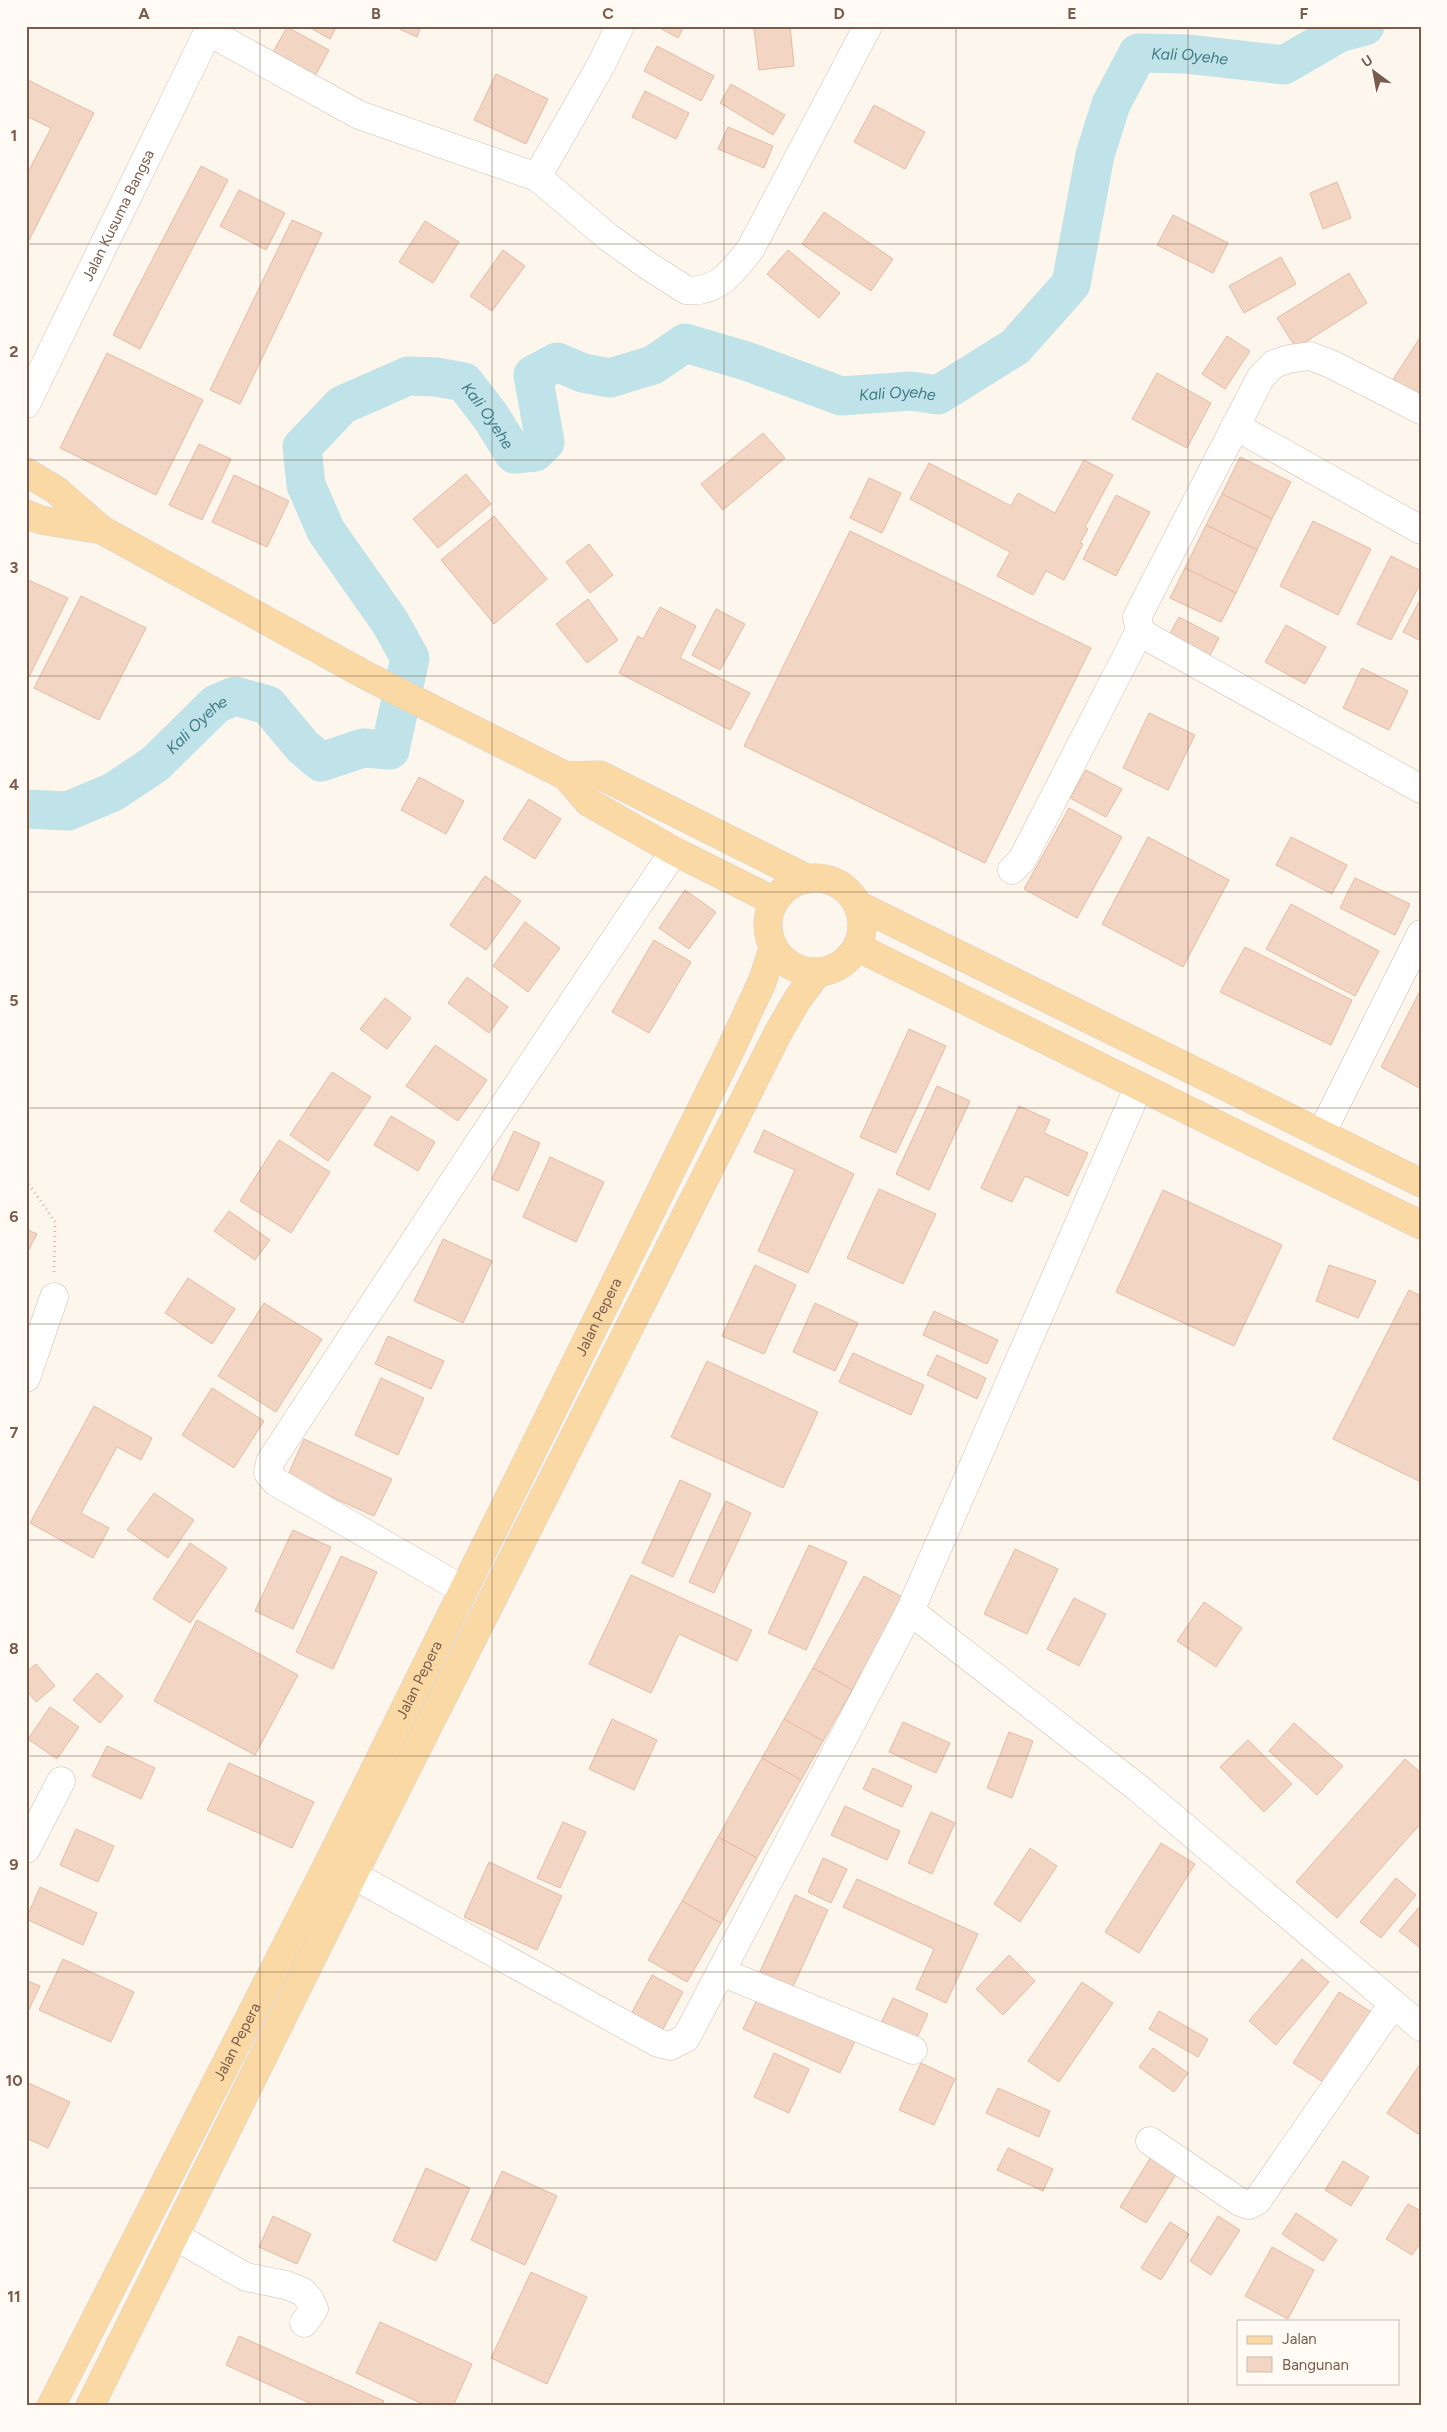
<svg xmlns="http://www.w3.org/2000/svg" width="1447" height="2432" font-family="Figtree,sans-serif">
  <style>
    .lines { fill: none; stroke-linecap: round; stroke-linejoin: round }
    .river { stroke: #bfe3e8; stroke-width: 39 }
    .building { fill: #f3d5c3; stroke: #e6bba3 }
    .minor-casing { stroke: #d1beb0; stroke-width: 29 }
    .major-casing { stroke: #dad1cd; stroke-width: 29 }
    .path { stroke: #d9b8a5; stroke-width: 3; stroke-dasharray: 1 4; stroke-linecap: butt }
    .minor { stroke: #fff; stroke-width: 28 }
    .major { stroke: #fbd9a5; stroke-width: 28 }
    .grid { fill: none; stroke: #7a5c4d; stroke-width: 1; stroke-opacity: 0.55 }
    .labels { text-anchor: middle; stroke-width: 4; stroke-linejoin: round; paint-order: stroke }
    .street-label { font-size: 15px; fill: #7a5c4d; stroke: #fffaf3 }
    .water-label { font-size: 16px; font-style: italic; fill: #437c86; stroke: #fffaf3 }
    .neatline { fill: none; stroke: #7a5c4d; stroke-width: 2 }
    .grid-label { font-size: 16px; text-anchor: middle; font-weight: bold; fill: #7a5c4d }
  </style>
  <rect width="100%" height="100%" fill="#fdf6ec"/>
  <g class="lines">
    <path class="river" id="s1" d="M 26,809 L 68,811 L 113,792 L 155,764 L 216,704 L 235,696 L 268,705 L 303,747 L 321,762 L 363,748 L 390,750 L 410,658 L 390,622 L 326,531 L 306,485 L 302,447 L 342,405 L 408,376 L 436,377 L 464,382 L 491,417 L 514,454 L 535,452 L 545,442 L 533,375 L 557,362 L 583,373 L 610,378 L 653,365 L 685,343 L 746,361 L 841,396 L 911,391 L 938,395 L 1015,347 L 1071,284 L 1095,155 L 1111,104 L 1138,53 L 1187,54 L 1284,65 L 1339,33 L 1365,26"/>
  </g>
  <g class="building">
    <path d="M 307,26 L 337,26 L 330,39 Z"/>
    <path d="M 393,26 L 421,26 L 417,37 Z"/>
    <path d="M 656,26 L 684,26 L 678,38 Z"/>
    <path d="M 778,26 L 790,26 L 794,66 L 759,70 L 754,29 Z"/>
    <path d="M 287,27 L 329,50 L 315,76 L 273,52 Z"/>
    <path d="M 657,46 L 714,76 L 701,101 L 644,71 Z"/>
    <path d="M 496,74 L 548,99 L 526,144 L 474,120 Z"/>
    <path d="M 26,79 L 94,113 L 26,246 L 26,176 L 51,128 L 26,116 Z"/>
    <path d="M 731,84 L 785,115 L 773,135 L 720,103 Z"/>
    <path d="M 645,91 L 689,113 L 676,139 L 632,117 Z"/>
    <path d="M 874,105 L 925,132 L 905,169 L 854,142 Z"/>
    <path d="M 728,127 L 773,146 L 764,168 L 718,149 Z"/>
    <path d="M 201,166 L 228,180 L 140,349 L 113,335 Z"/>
    <path d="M 1337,182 L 1351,218 L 1323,229 L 1310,193 Z"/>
    <path d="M 239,190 L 285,213 L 266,250 L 220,226 Z"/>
    <path d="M 824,212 L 893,259 L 871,291 L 802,244 Z"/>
    <path d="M 1173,215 L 1228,243 L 1213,273 L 1157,245 Z"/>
    <path d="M 292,220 L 322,233 L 240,404 L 210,390 Z"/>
    <path d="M 425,221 L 459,242 L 433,283 L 399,262 Z"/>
    <path d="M 503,250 L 525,266 L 492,311 L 470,296 Z"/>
    <path d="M 788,250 L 840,293 L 819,318 L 767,274 Z"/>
    <path d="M 1281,257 L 1296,284 L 1244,313 L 1229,286 Z"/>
    <path d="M 1349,273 L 1367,303 L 1296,348 L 1277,318 Z"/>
    <path d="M 1227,336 L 1250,351 L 1225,389 L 1202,374 Z"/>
    <path d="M 1421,336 L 1421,399 L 1392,381 Z"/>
    <path d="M 107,353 L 203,400 L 156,495 L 60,448 Z"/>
    <path d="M 1157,373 L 1211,403 L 1187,448 L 1132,419 Z"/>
    <path d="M 763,433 L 785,458 L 723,510 L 701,484 Z"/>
    <path d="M 199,444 L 231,459 L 202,520 L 169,505 Z"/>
    <path d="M 1240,457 L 1291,482 L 1272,519 L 1222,494 Z"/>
    <path d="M 1084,460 L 1113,475 L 1085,527 L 1088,529 L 1080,543 L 1083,544 L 1064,580 L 1046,571 L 1033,595 L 997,576 L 1010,552 L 910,499 L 929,463 L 1011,506 L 1018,493 L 1055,513 Z"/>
    <path d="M 466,474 L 491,504 L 438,548 L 413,519 Z"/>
    <path d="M 234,475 L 289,501 L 267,547 L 212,522 Z"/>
    <path d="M 869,478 L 901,493 L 882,533 L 850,518 Z"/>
    <path d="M 1222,494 L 1272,519 L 1257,550 L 1206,525 Z"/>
    <path d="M 1116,495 L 1150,512 L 1116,576 L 1083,559 Z"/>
    <path d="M 494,516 L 547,579 L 494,624 L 441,560 Z"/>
    <path d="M 1313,521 L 1371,549 L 1338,615 L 1280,586 Z"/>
    <path d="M 1206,525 L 1257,550 L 1236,593 L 1185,568 Z"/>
    <path d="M 850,531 L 1091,648 L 985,863 L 744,746 Z"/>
    <path d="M 589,544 L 613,575 L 590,593 L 566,562 Z"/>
    <path d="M 1391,556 L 1421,571 L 1421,582 L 1391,640 L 1357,624 Z"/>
    <path d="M 1185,568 L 1236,593 L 1221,622 L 1170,598 Z"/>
    <path d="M 26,579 L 68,598 L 26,683 Z"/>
    <path d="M 81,596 L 146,628 L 99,720 L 34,688 Z"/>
    <path d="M 1421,598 L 1421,641 L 1403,632 Z"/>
    <path d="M 588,599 L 618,640 L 587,663 L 556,624 Z"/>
    <path d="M 660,607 L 696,626 L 680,658 L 750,693 L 730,730 L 619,673 L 638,636 L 643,639 Z"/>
    <path d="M 716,609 L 745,624 L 720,670 L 692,655 Z"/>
    <path d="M 1179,617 L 1219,638 L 1207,661 L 1167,639 Z"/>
    <path d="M 1286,625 L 1326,647 L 1305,684 L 1265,662 Z"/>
    <path d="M 1362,668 L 1408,691 L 1389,730 L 1343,708 Z"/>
    <path d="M 1149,713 L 1195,735 L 1168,790 L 1123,768 Z"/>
    <path d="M 1086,770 L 1122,789 L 1106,817 L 1070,798 Z"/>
    <path d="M 419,777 L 464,801 L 446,834 L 401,810 Z"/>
    <path d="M 529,799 L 561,819 L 535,859 L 503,839 Z"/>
    <path d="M 1069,808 L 1122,837 L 1077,918 L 1024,889 Z"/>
    <path d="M 1148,837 L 1229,880 L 1183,967 L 1102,924 Z"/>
    <path d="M 1291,837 L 1347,865 L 1332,894 L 1276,865 Z"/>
    <path d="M 485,876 L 521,901 L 486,950 L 450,925 Z"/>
    <path d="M 1355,878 L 1410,904 L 1395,935 L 1340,908 Z"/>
    <path d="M 685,890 L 716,912 L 689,949 L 659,928 Z"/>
    <path d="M 1291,904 L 1379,951 L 1355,996 L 1266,949 Z"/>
    <path d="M 525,922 L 560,948 L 528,992 L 493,966 Z"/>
    <path d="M 654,940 L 691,962 L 649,1033 L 612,1012 Z"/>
    <path d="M 1245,947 L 1352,1000 L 1331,1045 L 1220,992 Z"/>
    <path d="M 467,977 L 508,1007 L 489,1033 L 448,1003 Z"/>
    <path d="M 1421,989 L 1421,1089 L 1381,1067 Z"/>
    <path d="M 385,998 L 411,1018 L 387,1049 L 360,1029 Z"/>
    <path d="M 909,1029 L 946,1046 L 896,1153 L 860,1137 Z"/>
    <path d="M 435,1045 L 487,1080 L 458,1121 L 406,1086 Z"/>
    <path d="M 332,1072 L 371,1097 L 328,1161 L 290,1135 Z"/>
    <path d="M 937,1086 L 970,1101 L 929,1190 L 896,1174 Z"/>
    <path d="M 1019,1106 L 1050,1120 L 1044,1133 L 1088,1153 L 1068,1196 L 1025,1176 L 1012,1202 L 981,1188 Z"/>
    <path d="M 391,1116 L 435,1142 L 418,1171 L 374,1145 Z"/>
    <path d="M 764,1130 L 854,1174 L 808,1273 L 758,1251 L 795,1170 L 754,1152 Z"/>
    <path d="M 514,1131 L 540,1143 L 518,1191 L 492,1179 Z"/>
    <path d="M 279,1140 L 330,1172 L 291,1233 L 240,1201 Z"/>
    <path d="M 550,1157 L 604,1182 L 576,1242 L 523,1217 Z"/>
    <path d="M 879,1189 L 936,1214 L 903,1284 L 847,1258 Z"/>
    <path d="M 1163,1190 L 1282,1245 L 1234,1346 L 1116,1292 Z"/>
    <path d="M 229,1211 L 270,1240 L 255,1260 L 214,1231 Z"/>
    <path d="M 26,1229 L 37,1234 L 26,1255 Z"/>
    <path d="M 443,1239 L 492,1261 L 463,1323 L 414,1301 Z"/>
    <path d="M 755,1265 L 796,1285 L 764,1354 L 722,1336 Z"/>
    <path d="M 1329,1265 L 1376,1281 L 1358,1318 L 1316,1301 Z"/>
    <path d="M 188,1278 L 235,1309 L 212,1344 L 165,1313 Z"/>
    <path d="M 1409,1290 L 1421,1296 L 1421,1482 L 1333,1439 Z"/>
    <path d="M 264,1303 L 322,1339 L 276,1412 L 218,1376 Z"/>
    <path d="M 815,1303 L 858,1323 L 835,1371 L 793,1352 Z"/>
    <path d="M 934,1311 L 998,1340 L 987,1364 L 923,1335 Z"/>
    <path d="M 388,1336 L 444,1361 L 431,1389 L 375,1364 Z"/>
    <path d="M 853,1353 L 924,1385 L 911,1415 L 839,1382 Z"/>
    <path d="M 937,1355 L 986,1378 L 977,1399 L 927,1375 Z"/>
    <path d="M 707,1361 L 818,1412 L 783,1488 L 671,1437 Z"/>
    <path d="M 381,1378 L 424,1398 L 398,1455 L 355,1435 Z"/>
    <path d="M 212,1388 L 264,1421 L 234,1468 L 182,1435 Z"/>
    <path d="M 94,1406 L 152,1438 L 141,1460 L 117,1447 L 81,1513 L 109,1528 L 93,1558 L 30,1523 Z"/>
    <path d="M 304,1439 L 392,1479 L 374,1516 L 287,1477 Z"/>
    <path d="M 680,1480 L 711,1494 L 673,1577 L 642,1563 Z"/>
    <path d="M 154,1493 L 194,1520 L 168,1558 L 127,1530 Z"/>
    <path d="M 726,1501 L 751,1513 L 714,1593 L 689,1582 Z"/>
    <path d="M 293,1530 L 331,1547 L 293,1629 L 255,1611 Z"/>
    <path d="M 190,1543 L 227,1568 L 190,1623 L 153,1599 Z"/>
    <path d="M 809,1545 L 847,1562 L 806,1650 L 768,1633 Z"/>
    <path d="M 1015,1549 L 1058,1569 L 1027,1634 L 984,1614 Z"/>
    <path d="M 341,1556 L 377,1572 L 333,1669 L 296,1652 Z"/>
    <path d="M 631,1575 L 752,1630 L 737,1661 L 679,1634 L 651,1693 L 589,1664 Z"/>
    <path d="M 864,1576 L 904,1598 L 852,1690 L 813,1668 Z"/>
    <path d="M 1074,1598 L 1106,1614 L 1079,1666 L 1047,1649 Z"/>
    <path d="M 1204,1602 L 1242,1628 L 1216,1667 L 1177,1641 Z"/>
    <path d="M 197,1620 L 298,1675 L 255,1755 L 154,1701 Z"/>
    <path d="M 36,1664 L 55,1686 L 36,1702 L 26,1690 L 26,1672 Z"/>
    <path d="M 813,1668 L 852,1690 L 823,1741 L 784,1719 Z"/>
    <path d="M 97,1673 L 123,1696 L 100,1723 L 73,1700 Z"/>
    <path d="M 50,1707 L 79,1727 L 57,1759 L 28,1739 Z"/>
    <path d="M 612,1719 L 657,1740 L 634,1790 L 589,1769 Z"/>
    <path d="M 784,1719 L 823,1741 L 801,1780 L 762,1758 Z"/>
    <path d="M 903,1722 L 950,1743 L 936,1773 L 889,1752 Z"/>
    <path d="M 1294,1723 L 1343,1766 L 1317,1795 L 1269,1751 Z"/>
    <path d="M 1009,1732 L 1033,1741 L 1012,1798 L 987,1788 Z"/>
    <path d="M 1248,1740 L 1292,1784 L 1264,1812 L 1220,1767 Z"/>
    <path d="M 107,1746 L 155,1768 L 141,1799 L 92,1776 Z"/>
    <path d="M 762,1758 L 801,1780 L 757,1858 L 718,1837 Z"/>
    <path d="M 1405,1759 L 1421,1773 L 1421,1823 L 1337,1918 L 1296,1882 Z"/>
    <path d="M 229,1763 L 314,1802 L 292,1848 L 207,1810 Z"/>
    <path d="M 873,1768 L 912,1786 L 902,1807 L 863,1789 Z"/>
    <path d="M 845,1806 L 900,1831 L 887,1860 L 831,1835 Z"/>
    <path d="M 931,1812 L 955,1823 L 932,1874 L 908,1863 Z"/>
    <path d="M 563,1822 L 586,1832 L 560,1888 L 537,1878 Z"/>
    <path d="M 76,1829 L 114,1846 L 98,1882 L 60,1865 Z"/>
    <path d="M 718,1837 L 757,1858 L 721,1923 L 682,1901 Z"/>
    <path d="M 1161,1843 L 1195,1864 L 1139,1953 L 1105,1932 Z"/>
    <path d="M 1030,1848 L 1057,1866 L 1020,1922 L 994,1904 Z"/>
    <path d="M 823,1858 L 847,1869 L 831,1903 L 808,1892 Z"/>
    <path d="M 489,1862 L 562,1896 L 537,1950 L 464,1917 Z"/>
    <path d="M 1396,1878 L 1416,1895 L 1381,1938 L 1360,1922 Z"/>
    <path d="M 857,1879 L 978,1934 L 946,2003 L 916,1989 L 934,1949 L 843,1907 Z"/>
    <path d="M 40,1887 L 97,1913 L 83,1945 L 26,1919 Z"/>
    <path d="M 795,1895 L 828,1910 L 791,1991 L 758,1976 Z"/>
    <path d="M 682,1901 L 721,1923 L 687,1982 L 648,1960 Z"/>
    <path d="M 1421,1905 L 1421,1945 L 1419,1947 L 1399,1931 Z"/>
    <path d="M 1009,1955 L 1035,1981 L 1003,2015 L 976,1989 Z"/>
    <path d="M 63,1959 L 134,1992 L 111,2042 L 39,2010 Z"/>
    <path d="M 1302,1959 L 1329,1982 L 1276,2045 L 1249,2021 Z"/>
    <path d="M 652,1975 L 683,1992 L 662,2031 L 631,2014 Z"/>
    <path d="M 26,1980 L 40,1986 L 26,2016 Z"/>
    <path d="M 1082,1982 L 1113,2003 L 1059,2082 L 1028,2061 Z"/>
    <path d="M 1339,1992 L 1373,2013 L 1326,2084 L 1293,2063 Z"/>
    <path d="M 759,1995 L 856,2039 L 840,2073 L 743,2029 Z"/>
    <path d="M 893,1998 L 928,2014 L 916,2040 L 881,2023 Z"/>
    <path d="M 1159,2011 L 1208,2039 L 1198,2057 L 1149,2029 Z"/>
    <path d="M 1153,2048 L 1188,2073 L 1174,2092 L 1139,2067 Z"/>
    <path d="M 774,2053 L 809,2069 L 789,2113 L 754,2097 Z"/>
    <path d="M 921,2063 L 955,2079 L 934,2125 L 899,2110 Z"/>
    <path d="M 1421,2063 L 1421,2130 L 1418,2134 L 1387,2113 Z"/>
    <path d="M 26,2082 L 70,2102 L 48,2148 L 26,2138 Z"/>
    <path d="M 998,2088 L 1050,2111 L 1039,2137 L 986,2113 Z"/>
    <path d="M 1008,2148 L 1053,2169 L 1043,2191 L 997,2170 Z"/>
    <path d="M 1154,2152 L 1180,2168 L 1146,2223 L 1120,2207 Z"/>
    <path d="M 1343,2161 L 1369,2177 L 1351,2206 L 1325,2190 Z"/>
    <path d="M 426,2168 L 470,2188 L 436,2261 L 393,2241 Z"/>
    <path d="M 502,2171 L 557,2196 L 525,2265 L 471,2240 Z"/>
    <path d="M 1408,2204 L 1421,2211 L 1421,2242 L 1412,2255 L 1386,2239 Z"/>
    <path d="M 1296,2213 L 1337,2240 L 1323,2261 L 1282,2234 Z"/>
    <path d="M 273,2216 L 311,2234 L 297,2264 L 259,2247 Z"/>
    <path d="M 1218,2216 L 1240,2230 L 1211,2275 L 1190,2261 Z"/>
    <path d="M 1170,2222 L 1189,2234 L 1161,2280 L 1141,2268 Z"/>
    <path d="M 1272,2247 L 1314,2270 L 1288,2319 L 1245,2296 Z"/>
    <path d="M 531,2272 L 587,2297 L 547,2384 L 491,2358 Z"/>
    <path d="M 380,2322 L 472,2364 L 453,2406 L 427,2406 L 356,2373 Z"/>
    <path d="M 239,2336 L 384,2401 L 382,2406 L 316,2406 L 226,2365 Z"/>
  </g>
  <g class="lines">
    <g class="minor-casing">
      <g id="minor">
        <path d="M 209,32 L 359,115 L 537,177 L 608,237 L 647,265 L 686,290 C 718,294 734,270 751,248 L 868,26"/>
        <path d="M 537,177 L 601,65 L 620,26"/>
        <path id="s2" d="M 26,404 L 211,26"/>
        <path d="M 1421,410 L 1331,364 L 1310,356 L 1289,359 L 1274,364 L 1261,377 L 1137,617 L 1140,630 L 1148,637 L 1421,789"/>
        <path d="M 1235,426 L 1421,530"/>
        <path d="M 1012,870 L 1022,860 L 1140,630"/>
        <path d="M 1321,1134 L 1421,934"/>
        <path d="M 26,1378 L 54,1297"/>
        <path d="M 462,1589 L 276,1482 L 268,1473 L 270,1462 L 477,1146 L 674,851"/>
        <path d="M 910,1611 L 1138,1788 L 1421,2027"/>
        <path d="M 26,1849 L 61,1781"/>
        <path d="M 333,1864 L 658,2043 L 670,2046 L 686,2038 L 910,1611 L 1139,1086"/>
        <path d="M 721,1972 L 913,2050"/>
        <path d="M 1150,2141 L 1240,2202 L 1249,2205 L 1257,2201 L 1393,2004"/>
        <path d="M 175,2236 L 246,2277 L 286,2285 L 303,2292 L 310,2300 L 314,2309 L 304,2323"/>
      </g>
    </g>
    <g class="major-casing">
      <g id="major">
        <path d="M 26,472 L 56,490 L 102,530 L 369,677 L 566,776 L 588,802 L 674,851 L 774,901"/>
        <path d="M 26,514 L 41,520 L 102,530"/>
        <path d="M 566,776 L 600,775 L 808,879"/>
        <circle cx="815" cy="925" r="47"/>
        <path d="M 858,905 L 1421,1183"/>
        <path d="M 857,947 L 1421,1225"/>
        <path id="s3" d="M 51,2406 L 329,1862 L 727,1057 L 762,982 L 773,949"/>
        <path d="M 90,2406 L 353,1875 L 779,1031 L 797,1000 L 817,973"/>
      </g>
    </g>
    <path class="path" d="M 26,1180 L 55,1222 L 54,1273"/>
    <use href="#minor" class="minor"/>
    <use href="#major" class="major"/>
  </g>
  <path class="grid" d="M 260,26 L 260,2406M 492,26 L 492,2406M 724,26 L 724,2406M 956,26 L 956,2406M 1188,26 L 1188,2406M 26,244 L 1421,244M 26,460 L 1421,460M 26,676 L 1421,676M 26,892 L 1421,892M 26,1108 L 1421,1108M 26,1324 L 1421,1324M 26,1540 L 1421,1540M 26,1756 L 1421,1756M 26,1972 L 1421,1972M 26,2188 L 1421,2188"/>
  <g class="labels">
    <g class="street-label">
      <text dy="5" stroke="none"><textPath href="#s2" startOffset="210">Jalan Kusuma Bangsa</textPath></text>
      <text dy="5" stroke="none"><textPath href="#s3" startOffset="1219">Jalan Pepera</textPath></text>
      <text dy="5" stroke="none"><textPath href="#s3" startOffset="814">Jalan Pepera</textPath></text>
      <text dy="5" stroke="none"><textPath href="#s3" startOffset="409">Jalan Pepera</textPath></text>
    </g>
    <g class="water-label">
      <text dy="6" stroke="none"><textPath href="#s1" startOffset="2042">Kali Oyehe</textPath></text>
      <text dy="6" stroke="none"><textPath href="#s1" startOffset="1532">Kali Oyehe</textPath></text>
      <text dy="6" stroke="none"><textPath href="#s1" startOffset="994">Kali Oyehe</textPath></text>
      <text dy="6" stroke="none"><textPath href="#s1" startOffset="199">Kali Oyehe</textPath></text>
    </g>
  </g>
  <rect width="1447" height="2432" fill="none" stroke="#fffaf3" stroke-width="55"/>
  <rect x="1237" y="2320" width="162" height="65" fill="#fffaf3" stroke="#cabbb1"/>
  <rect x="1247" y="2336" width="25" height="8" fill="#fbd9a5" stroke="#cabbb1"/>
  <text x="1282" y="2344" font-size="15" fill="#7a5c4d">Jalan</text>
  <rect x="1247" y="2357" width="25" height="15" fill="#f3d5c3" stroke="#cabbb1"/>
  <text x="1282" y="2370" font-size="15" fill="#7a5c4d">Bangunan</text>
  <g transform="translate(1374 72) rotate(328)" stroke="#fffaf3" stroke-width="4" paint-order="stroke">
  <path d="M0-4L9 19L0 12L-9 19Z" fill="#7a5c4d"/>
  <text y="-8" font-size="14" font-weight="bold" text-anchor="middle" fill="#7a5c4d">U</text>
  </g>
  <rect x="28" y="28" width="1392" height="2376" class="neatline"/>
  <g class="grid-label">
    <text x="144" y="19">A</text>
    <text x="376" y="19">B</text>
    <text x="608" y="19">C</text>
    <text x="839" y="19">D</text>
    <text x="1072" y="19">E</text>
    <text x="1304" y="19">F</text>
    <text x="14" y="141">1</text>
    <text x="14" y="357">2</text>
    <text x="14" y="573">3</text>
    <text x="14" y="790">4</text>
    <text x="14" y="1006">5</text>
    <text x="14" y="1222">6</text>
    <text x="14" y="1438">7</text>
    <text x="14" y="1654">8</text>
    <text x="14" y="1870">9</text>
    <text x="14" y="2086">10</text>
    <text x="14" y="2302">11</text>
  </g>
</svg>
